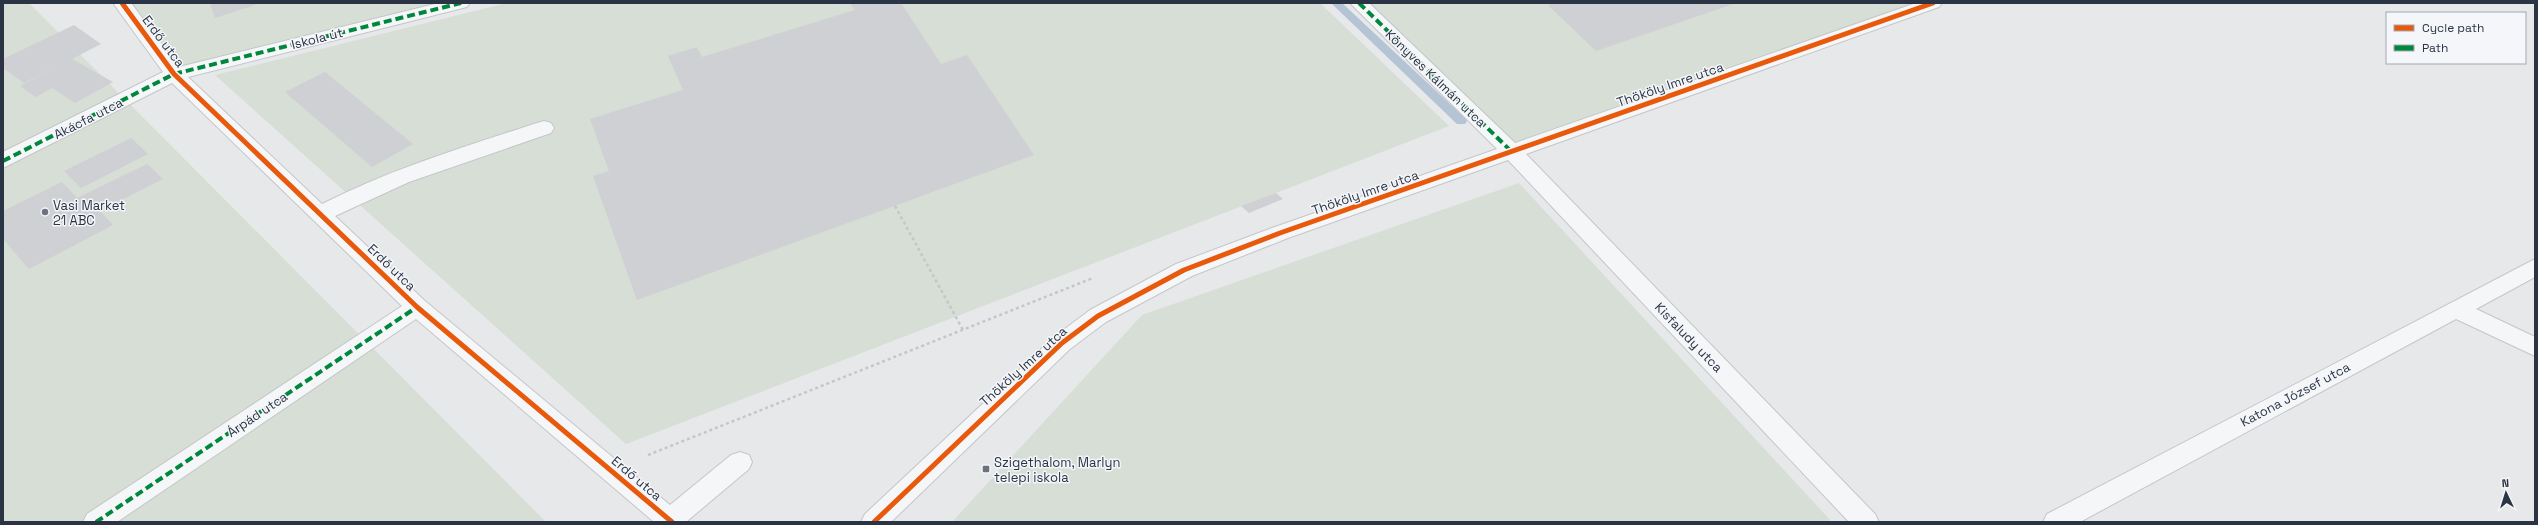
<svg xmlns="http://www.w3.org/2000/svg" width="2538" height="525" font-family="'Space Grotesk',sans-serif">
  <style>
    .green { fill: #d6ded6 }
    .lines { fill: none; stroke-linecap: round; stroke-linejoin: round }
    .stream { fill: #b4c4d5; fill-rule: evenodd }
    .building { fill: #ced0d3 }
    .minor-casing { stroke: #c4c6c8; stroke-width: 2 }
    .path { stroke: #c5c6ca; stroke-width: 2.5; stroke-dasharray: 3 3; stroke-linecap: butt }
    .minor { fill: #f5f6f7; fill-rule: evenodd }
    .quiet { stroke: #00873e; stroke-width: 4; stroke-dasharray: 8 4; stroke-linecap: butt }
    .cycleway-casing { stroke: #f4f6f9; stroke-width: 8 }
    .cycleway { stroke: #e8590c; stroke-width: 5 }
    .poi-dot { fill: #6c737f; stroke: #f4f6f9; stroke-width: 1.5 }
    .labels { text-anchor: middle; stroke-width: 3; stroke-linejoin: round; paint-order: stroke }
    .street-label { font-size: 13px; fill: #2b3445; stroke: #f4f6f9 }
    .poi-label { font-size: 13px; fill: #2b3445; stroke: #f4f6f9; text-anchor: start }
  </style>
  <rect width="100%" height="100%" fill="#e6e8ea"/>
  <g class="green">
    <path d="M 3,3 L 29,3 L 546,522 L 3,522 Z"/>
    <path d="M 129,3 L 451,3 L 174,74 Z"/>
    <path d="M 507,3 L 1320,3 L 1449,126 L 626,444 L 215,75 Z"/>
    <path d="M 1359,3 L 1933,3 L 1512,152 Z"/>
    <path d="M 1519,183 L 1832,522 L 952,522 L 1142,315 Z"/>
  </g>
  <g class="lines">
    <path class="stream" d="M 1331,3 L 1342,3 L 1465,118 L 1467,121 L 1465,124 L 1457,124 Z"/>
  </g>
  <g class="building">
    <path d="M 210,3 L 254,3 L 255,5 L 215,18 Z"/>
    <path d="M 850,3 L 901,3 L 941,64 L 967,55 L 1034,155 L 637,300 L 593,176 L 609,171 L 590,119 L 683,90 L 668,56 L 697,47 L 702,57 L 855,10 Z"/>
    <path d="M 1554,3 L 1736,3 L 1596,51 L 1548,5 Z"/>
    <path d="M 74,25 L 101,44 L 72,59 L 113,82 L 75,103 L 52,88 L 36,97 L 20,86 L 57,66 L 24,83 L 3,68 L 3,59 Z"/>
    <path d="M 325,72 L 413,144 L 372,167 L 285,92 Z"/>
    <path d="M 131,138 L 148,154 L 81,188 L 64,171 Z"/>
    <path d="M 147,164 L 163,179 L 100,211 L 113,225 L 29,269 L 3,239 L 3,211 L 62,182 L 77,198 Z"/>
    <path d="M 1276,193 L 1283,199 L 1249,213 L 1241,206 Z"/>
  </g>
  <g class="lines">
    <g class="minor-casing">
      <g id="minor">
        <path d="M 113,3 L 131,3 L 179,67 L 439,3 L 470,3 L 467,7 L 188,77 L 322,204 C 391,169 464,147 537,123 L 544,121 L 551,123 L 554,128 L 551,133 L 409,182 L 335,216 L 425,301 L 670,505 L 731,455 L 740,452 L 749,455 L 752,462 L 749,469 L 686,522 L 654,522 L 416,319 L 117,522 L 83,522 L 87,514 L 402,306 L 172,83 L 3,168 L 3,152 L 163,72 Z"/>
        <path d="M 1350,3 L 1369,3 L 1515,143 L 1916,3 L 1942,3 L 1939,7 L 1526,154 L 1875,514 L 1879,522 L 1849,522 L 1508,160 L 1288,238 L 1192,276 L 1106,322 L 1070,349 L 891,522 L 861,522 L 865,514 L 1054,337 L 1090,310 L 1176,264 L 1272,228 L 1497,149 Z"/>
        <path d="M 2535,259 L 2535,277 L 2476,309 L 2535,337 L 2535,356 L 2456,319 L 2080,522 L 2043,522 L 2047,514 Z"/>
      </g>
    </g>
    <g class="path">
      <path d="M 895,206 L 963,330"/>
      <path d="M 648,455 L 1093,278"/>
    </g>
    <use href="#minor" class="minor"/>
    <g class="quiet">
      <path d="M 1359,3 L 1512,152"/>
      <path d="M 3,161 L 174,74 L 461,3"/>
      <path d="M 96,522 L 417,307"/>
    </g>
    <g class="cycleway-casing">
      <g id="cycleway">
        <path d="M 122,3 L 174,74 L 417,307 L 672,522"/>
        <path d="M 874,522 L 1062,343 L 1098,316 L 1184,270 L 1280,233 L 1933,3"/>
      </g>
    </g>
    <use href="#cycleway" class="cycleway"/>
  </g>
  <g class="poi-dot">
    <circle cx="45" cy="212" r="4"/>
    <rect x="982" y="465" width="8" height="8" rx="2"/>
  </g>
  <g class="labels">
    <g class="street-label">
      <text transform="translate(317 38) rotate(-14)" y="5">Iskola út</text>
      <text transform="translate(164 41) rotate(53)" y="5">Erdő utca</text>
      <text transform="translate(1436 78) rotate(44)" y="5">Könyves Kálmán utca</text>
      <text transform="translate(1670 84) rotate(-19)" y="5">Thököly Imre utca</text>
      <text transform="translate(88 118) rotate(-27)" y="5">Akácfa utca</text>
      <text transform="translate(1365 192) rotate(-19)" y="5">Thököly Imre utca</text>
      <text transform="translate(392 267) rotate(44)" y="5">Erdő utca</text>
      <text transform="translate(1689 337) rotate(46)" y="5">Kisfaludy utca</text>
      <text transform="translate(1023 366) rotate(-42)" y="5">Thököly Imre utca</text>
      <text transform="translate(2295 394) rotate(-28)" y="5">Katona József utca</text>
      <text transform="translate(257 414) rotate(-34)" y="5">Árpád utca</text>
      <text transform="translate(637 478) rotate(40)" y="5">Erdő utca</text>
    </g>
    <g class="poi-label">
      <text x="53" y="210">Vasi Market<tspan x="53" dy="15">21 ABC</tspan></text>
      <text x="994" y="467">Szigethalom, Marlyn<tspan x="994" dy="15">telepi iskola</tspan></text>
    </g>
  </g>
  <rect width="2538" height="525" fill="none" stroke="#2b3445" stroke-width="8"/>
  <rect x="2386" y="12" width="140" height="52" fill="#f4f6f9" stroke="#a4a8b1"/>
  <rect x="2394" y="25" width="20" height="6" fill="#e8590c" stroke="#a4a8b1"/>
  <text x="2422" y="32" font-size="12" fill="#2b3445">Cycle path</text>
  <rect x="2394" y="45" width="20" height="6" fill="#00873e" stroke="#a4a8b1"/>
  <text x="2422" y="52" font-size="12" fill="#2b3445">Path</text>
  <g transform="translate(2506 493) rotate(356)" stroke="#f4f6f9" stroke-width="3" paint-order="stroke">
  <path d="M0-3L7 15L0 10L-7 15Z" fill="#2b3445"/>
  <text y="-6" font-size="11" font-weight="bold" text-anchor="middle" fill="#2b3445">N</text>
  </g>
</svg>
